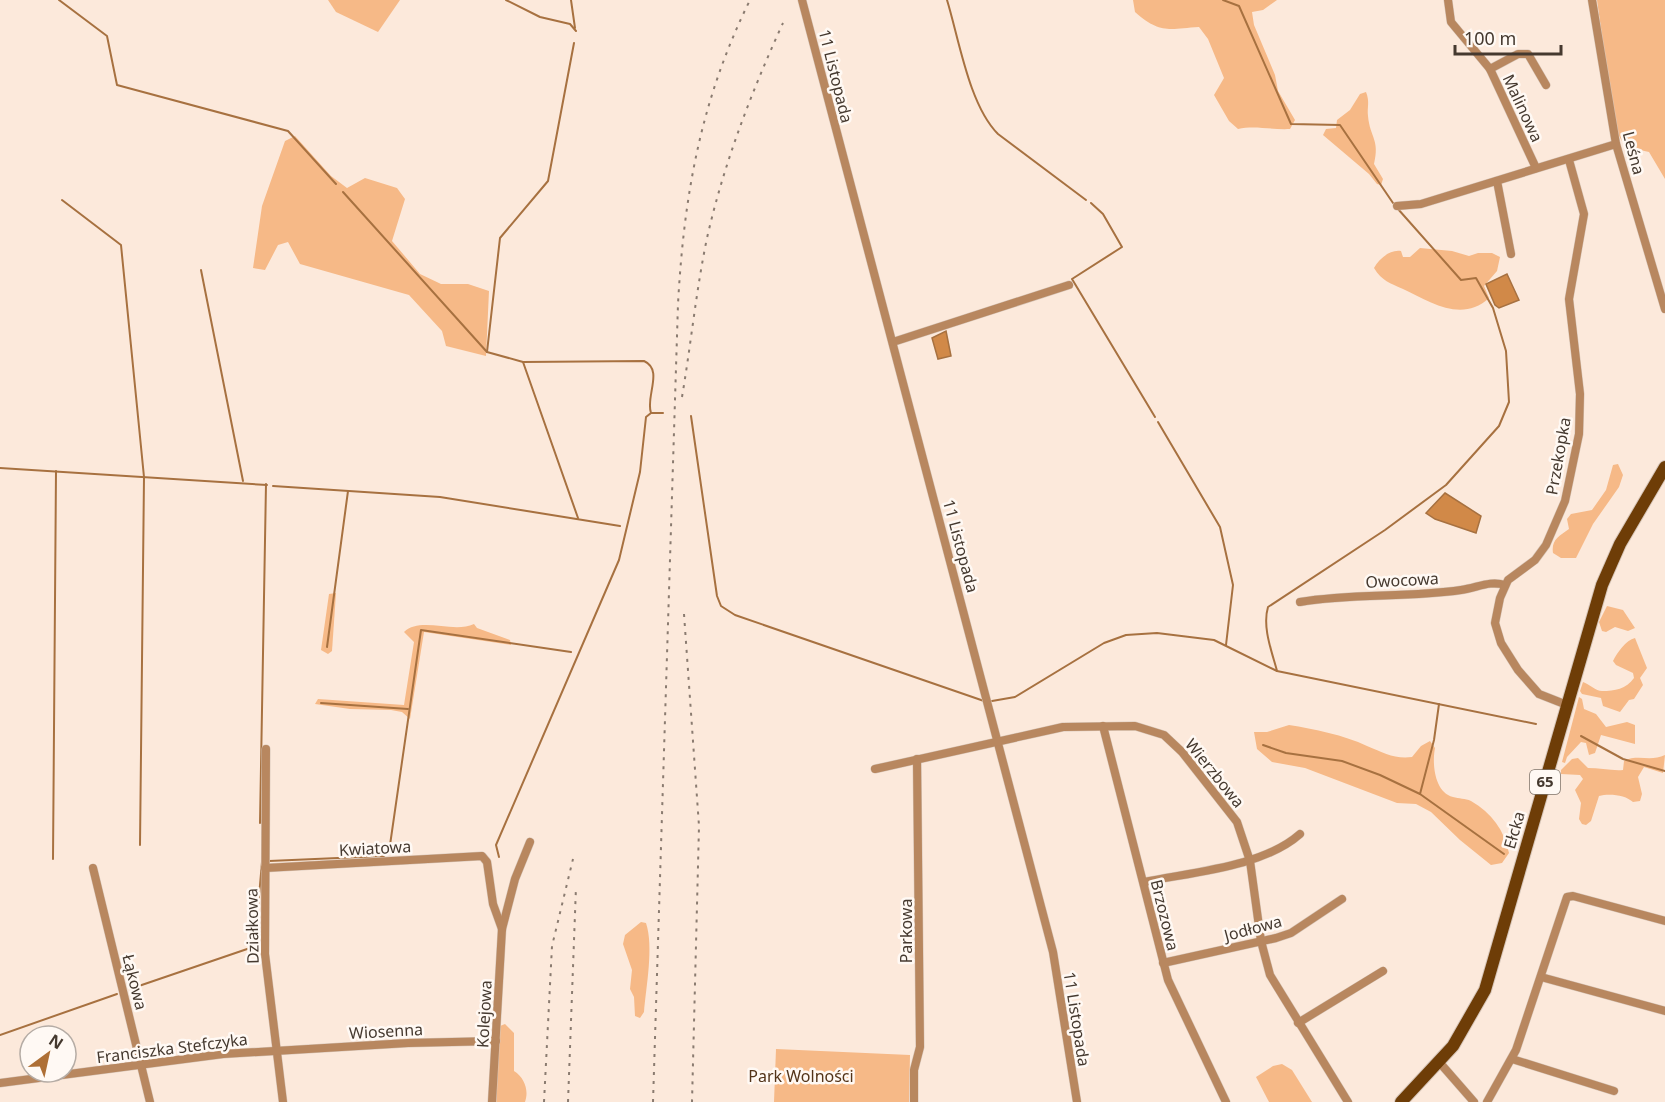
<svg xmlns="http://www.w3.org/2000/svg" width="1665" height="1102" font-family="'Noto Sans',sans-serif">
  <style>
    .green { fill: #f6b987 }
    .water { fill: #d18948; stroke: #a77140; stroke-width: 1.5 }
    .lines { fill: none; stroke-linecap: round; stroke-linejoin: round }
    .stream { stroke: #a77140; stroke-width: 2 }
    .street-casing { stroke: #d7c6b9; stroke-width: 9 }
    .primary-casing { stroke: #d7c6b9; stroke-width: 14 }
    .street { stroke: #b8875f; stroke-width: 8 }
    .primary { stroke: #6e3d07; stroke-width: 12 }
    .rail { stroke: #8a7b70; stroke-width: 2; stroke-dasharray: 3 6; stroke-linecap: butt }
    .labels { text-anchor: middle; stroke-width: 5; stroke-linejoin: round; paint-order: stroke }
    .shield { fill: #fff9f4; stroke: #7d736a; stroke-width: 1.5 }
    .shield-label { font-size: 15px; font-weight: bold; fill: #45392f }
    .street-label { font-size: 16px; fill: #45392f; stroke: #fff9f4 }
    .park-label { font-size: 16px; fill: #533419; stroke: #fff9f4 }
  </style>
  <rect width="100%" height="100%" fill="#fce9db"/>
  <g class="green">
    <path d="M 328,0 L 400,0 L 378,32 L 336,12 Z"/>
    <path d="M 1133,0 L 1277,0 L 1263,10 L 1252,12 L 1254,25 L 1275,75 L 1278,91 L 1295,120 L 1290,129 C 1271,130 1255,125 1238,129 L 1229,121 L 1214,95 L 1224,78 L 1208,39 L 1199,27 C 1168,29 1160,34 1135,12 Z"/>
    <path d="M 1597,0 L 1665,0 L 1665,179 L 1649,152 C 1624,146 1622,147 1614,122 Z"/>
    <path d="M 1366,92 C 1370,102 1367,107 1368,116 C 1370,138 1380,139 1374,164 L 1383,179 L 1381,185 L 1377,184 L 1369,174 L 1323,135 L 1326,129 L 1336,128 L 1337,120 L 1350,110 L 1360,94 Z"/>
    <path d="M 295,136 L 331,176 L 347,188 L 365,178 L 397,188 L 405,199 L 392,241 L 420,274 L 441,284 L 468,284 L 489,291 L 486,356 L 446,346 L 442,331 L 409,295 L 300,264 L 288,242 L 278,245 L 265,270 L 253,268 L 262,206 L 285,141 Z"/>
    <path d="M 1420,248 L 1452,251 L 1469,256 L 1478,253 L 1492,253 L 1500,257 L 1497,271 L 1484,286 L 1489,298 C 1462,323 1430,302 1403,289 C 1390,283 1382,281 1374,268 C 1379,259 1390,249 1401,251 L 1403,257 L 1410,257 Z"/>
    <path d="M 1618,464 L 1623,475 L 1619,487 L 1593,524 L 1576,558 L 1561,558 L 1553,553 C 1551,540 1559,536 1569,529 L 1567,519 L 1571,514 L 1592,510 L 1606,490 L 1613,465 Z"/>
    <path d="M 336,593 L 332,651 L 328,654 L 321,650 L 329,594 Z"/>
    <path d="M 1607,606 L 1623,610 L 1635,628 L 1628,631 L 1615,627 L 1606,632 L 1602,631 L 1599,622 Z"/>
    <path d="M 474,624 L 477,628 L 510,640 L 511,645 L 424,632 L 410,719 L 402,712 L 391,710 L 350,709 L 315,704 L 318,699 L 404,705 L 414,642 L 404,632 C 421,616 453,634 474,624 Z"/>
    <path d="M 1635,638 L 1647,668 L 1640,678 L 1643,685 L 1634,699 L 1629,700 L 1620,712 L 1603,706 L 1601,698 L 1582,694 L 1580,691 L 1583,682 C 1589,684 1596,691 1602,691 C 1615,691 1626,689 1634,678 L 1633,673 L 1616,665 L 1613,661 C 1617,653 1626,640 1635,638 Z"/>
    <path d="M 1579,697 L 1582,699 L 1584,709 L 1596,714 L 1606,727 L 1627,722 L 1635,725 L 1635,744 L 1601,735 L 1595,753 L 1589,755 L 1586,743 L 1581,742 L 1567,757 L 1565,763 L 1562,762 Z"/>
    <path d="M 1289,725 C 1314,729 1344,735 1367,746 C 1384,753 1394,759 1412,757 L 1421,746 L 1430,741 L 1435,748 C 1432,763 1434,792 1453,797 C 1459,799 1465,798 1471,801 C 1492,813 1504,830 1509,853 L 1502,863 L 1491,865 L 1460,840 L 1431,812 L 1416,804 L 1397,803 L 1305,768 L 1272,762 L 1257,749 L 1254,732 L 1267,732 Z"/>
    <path d="M 1665,755 L 1663,773 L 1644,767 L 1638,777 L 1642,794 L 1640,801 L 1633,802 C 1626,795 1609,793 1599,796 L 1591,821 L 1586,825 L 1582,824 L 1579,819 L 1581,803 L 1575,790 L 1583,779 L 1580,775 L 1561,774 L 1561,770 L 1572,759 L 1578,758 L 1588,768 C 1599,768 1613,771 1623,770 L 1624,761 C 1637,754 1651,762 1665,755 Z"/>
    <path d="M 641,922 L 646,923 C 654,947 646,987 644,1012 L 640,1018 L 635,1016 L 634,997 L 630,989 L 632,970 L 623,944 L 625,935 Z"/>
    <path d="M 505,1024 L 514,1033 L 514,1071 C 525,1078 529,1091 525,1102 L 496,1102 L 499,1033 L 500,1026 Z"/>
    <path d="M 776,1049 L 910,1055 L 909,1102 L 774,1102 Z"/>
    <path d="M 1282,1064 L 1292,1070 L 1312,1102 L 1269,1102 L 1256,1077 L 1273,1066 Z"/>
  </g>
  <g class="water">
    <path d="M 1507,274 L 1519,300 L 1499,308 L 1495,305 L 1486,284 Z"/>
    <path d="M 946,331 L 951,356 L 938,359 L 932,338 Z"/>
    <path d="M 1445,493 L 1481,516 L 1476,533 L 1435,519 L 1426,513 Z"/>
  </g>
  <g class="lines">
    <g class="stream">
      <path d="M 59,0 L 107,36 L 117,85 L 288,131 L 336,184"/>
      <path d="M 506,0 L 540,17 L 570,24 L 576,31"/>
      <path d="M 571,0 L 575,28"/>
      <path d="M 947,0 C 959,39 969,105 998,134 L 1086,200"/>
      <path d="M 1223,0 L 1239,6 L 1291,124 L 1340,125 L 1393,203"/>
      <path d="M 343,192 L 487,352 L 523,362 L 644,361 C 664,370 645,397 651,413 L 646,417 L 640,472 L 619,560 L 496,845 L 499,857"/>
      <path d="M 62,200 L 121,245 L 144,477 L 140,845"/>
      <path d="M 1091,203 L 1103,214 L 1122,247 L 1072,279 L 1155,417"/>
      <path d="M 201,270 L 243,481"/>
      <path d="M 487,352 L 500,238 L 548,181 L 574,43"/>
      <path d="M 523,362 L 578,518"/>
      <path d="M 651,413 L 663,413"/>
      <path d="M 691,416 L 717,596 L 721,606 L 735,615 L 984,701"/>
      <path d="M 1158,422 L 1220,527 L 1233,585 L 1226,645"/>
      <path d="M 0,468 L 267,485"/>
      <path d="M 273,486 L 440,497 L 620,526"/>
      <path d="M 327,647 L 348,491"/>
      <path d="M 1277,671 C 1272,652 1262,627 1268,607 L 1385,530 L 1446,485 L 1499,426 L 1509,402 L 1506,351 L 1493,308 L 1476,278 L 1461,280 L 1398,209"/>
      <path d="M 992,701 L 1015,697 L 1104,643 L 1126,635 L 1157,633 L 1214,640 L 1277,671 L 1536,724"/>
      <path d="M 321,703 L 408,709"/>
      <path d="M 1581,736 L 1623,759 L 1665,771"/>
      <path d="M 1263,745 L 1286,753 L 1342,761 L 1380,775 L 1420,794 L 1504,854"/>
      <path d="M 1420,794 L 1434,740 L 1439,704"/>
      <path d="M 260,823 L 266,484"/>
      <path d="M 53,859 L 56,471"/>
      <path d="M 269,861 L 384,856 L 389,852 L 421,630 L 571,652"/>
      <path d="M 258,908 L 262,862"/>
      <path d="M 130,989 L 253,947 L 257,944 L 257,923"/>
      <path d="M 0,1035 L 117,994"/>
    </g>
    <g class="street-casing">
      <g id="street">
        <path d="M 802,0 L 1053,952 L 1077,1102"/>
        <path d="M 1448,0 L 1451,22 L 1490,69 L 1536,168"/>
        <path d="M 1592,0 L 1616,144 L 1665,309"/>
        <path d="M 1490,69 L 1518,54 L 1528,54 L 1546,85"/>
        <path d="M 1497,181 L 1511,254"/>
        <path d="M 1397,206 L 1421,204 L 1616,144"/>
        <path d="M 893,342 L 1069,285"/>
        <path d="M 1300,602 C 1353,593 1407,598 1461,590 C 1477,588 1490,580 1505,585"/>
        <path d="M 1567,705 L 1539,694 L 1518,670 L 1501,643 L 1495,623 L 1500,598 L 1508,580 L 1535,560 L 1546,545 L 1565,501 L 1579,434 L 1580,394 L 1569,299 L 1584,214 L 1569,160"/>
        <path d="M 1103,726 L 1168,980 L 1226,1102"/>
        <path d="M 266,749 L 265,954 L 283,1102"/>
        <path d="M 875,769 L 1063,727 L 1135,726 L 1164,735 L 1182,752 L 1237,822 L 1250,861 L 1261,941 L 1270,975 L 1348,1102"/>
        <path d="M 93,868 L 150,1102"/>
        <path d="M 265,868 L 482,856 L 487,862 L 493,904 L 502,929"/>
        <path d="M 1144,882 C 1192,872 1263,867 1300,834"/>
        <path d="M 1163,963 L 1276,938 L 1291,933 L 1342,899"/>
        <path d="M 1541,977 L 1665,1011"/>
        <path d="M 1298,1023 L 1383,971"/>
        <path d="M 1512,1059 L 1614,1091"/>
        <path d="M 1440,1063 L 1474,1102"/>
        <path d="M 0,1083 L 223,1054 L 408,1043 L 496,1041"/>
        <path d="M 492,1102 L 502,929 L 515,879 L 530,842"/>
        <path d="M 914,1102 L 914,1070 L 920,1047 L 917,759"/>
        <path d="M 1487,1102 L 1516,1050 L 1567,897 L 1573,896 L 1665,921"/>
      </g>
    </g>
    <g class="primary-casing">
      <path id="primary" d="M 1401,1102 L 1453,1046 L 1485,990 L 1602,585 L 1620,544 L 1665,467"/>
    </g>
    <use href="#street" class="street"/>
    <use href="#primary" class="primary"/>
    <g class="rail">
      <path d="M 682,397 C 691,344 696,291 707,238 C 724,163 751,93 783,23"/>
      <path d="M 684,614 L 699,826 L 692,1102"/>
      <path d="M 544,1102 L 552,946 L 573,859"/>
      <path d="M 568,1102 L 576,887"/>
      <path d="M 653,1102 L 678,304 C 684,194 701,99 750,0"/>
    </g>
  </g>
  <g class="labels">
    <rect class="shield" x="1530" y="770" width="30" height="24" rx="4.5"/>
    <g class="shield-label">
      <text x="1545" y="787">65</text>
    </g>
    <g class="street-label">
      <text transform="translate(836 76) rotate(76)" y="6">11 Listopada</text>
      <text transform="translate(1523 108) rotate(65)" y="6">Malinowa</text>
      <text transform="translate(1634 153) rotate(75)" y="6">Leśna</text>
      <text transform="translate(1558 456) rotate(-80)" y="6">Przekopka</text>
      <text transform="translate(961 546) rotate(75)" y="6">11 Listopada</text>
      <text transform="translate(1402 580) rotate(-3)" y="6">Owocowa</text>
      <text transform="translate(1215 773) rotate(51)" y="6">Wierzbowa</text>
      <text transform="translate(1514 830) rotate(-74)" y="6">Ełcka</text>
      <text transform="translate(375 848) rotate(-3)" y="6">Kwiatowa</text>
      <text transform="translate(1165 915) rotate(76)" y="6">Brzozowa</text>
      <text transform="translate(252 926) rotate(-91)" y="6">Działkowa</text>
      <text transform="translate(1253 928) rotate(-15)" y="6">Jodłowa</text>
      <text transform="translate(906 931) rotate(-90)" y="6">Parkowa</text>
      <text transform="translate(135 982) rotate(76)" y="6">Łąkowa</text>
      <text transform="translate(484 1014) rotate(-87)" y="6">Kolejowa</text>
      <text transform="translate(1077 1019) rotate(81)" y="6">11 Listopada</text>
      <text transform="translate(386 1031) rotate(-3)" y="6">Wiosenna</text>
      <text transform="translate(172 1048) rotate(-7)" y="6">Franciszka Stefczyka</text>
    </g>
    <g class="park-label">
      <text x="801" y="1082">Park Wolności</text>
    </g>
  </g>
  <g transform="translate(48 1054) rotate(33)"><circle r="28" fill="#fff9f4" stroke="#b5aca5" stroke-width="1.5"/>
  <path d="M0-4.5L10 22L0 15L-10 22Z" fill="#ae6f35"/>
  <text y="-9" font-size="16" font-weight="bold" text-anchor="middle" fill="#45392f">N</text>
  </g>
  <path d="M1455 45v9h106v-9" fill="none" stroke="#45392f" stroke-width="3"/>
  <text x="1464" y="45" font-size="18" fill="#45392f" stroke="#fff9f4" stroke-width="4.5" paint-order="stroke">100 m</text>
</svg>
